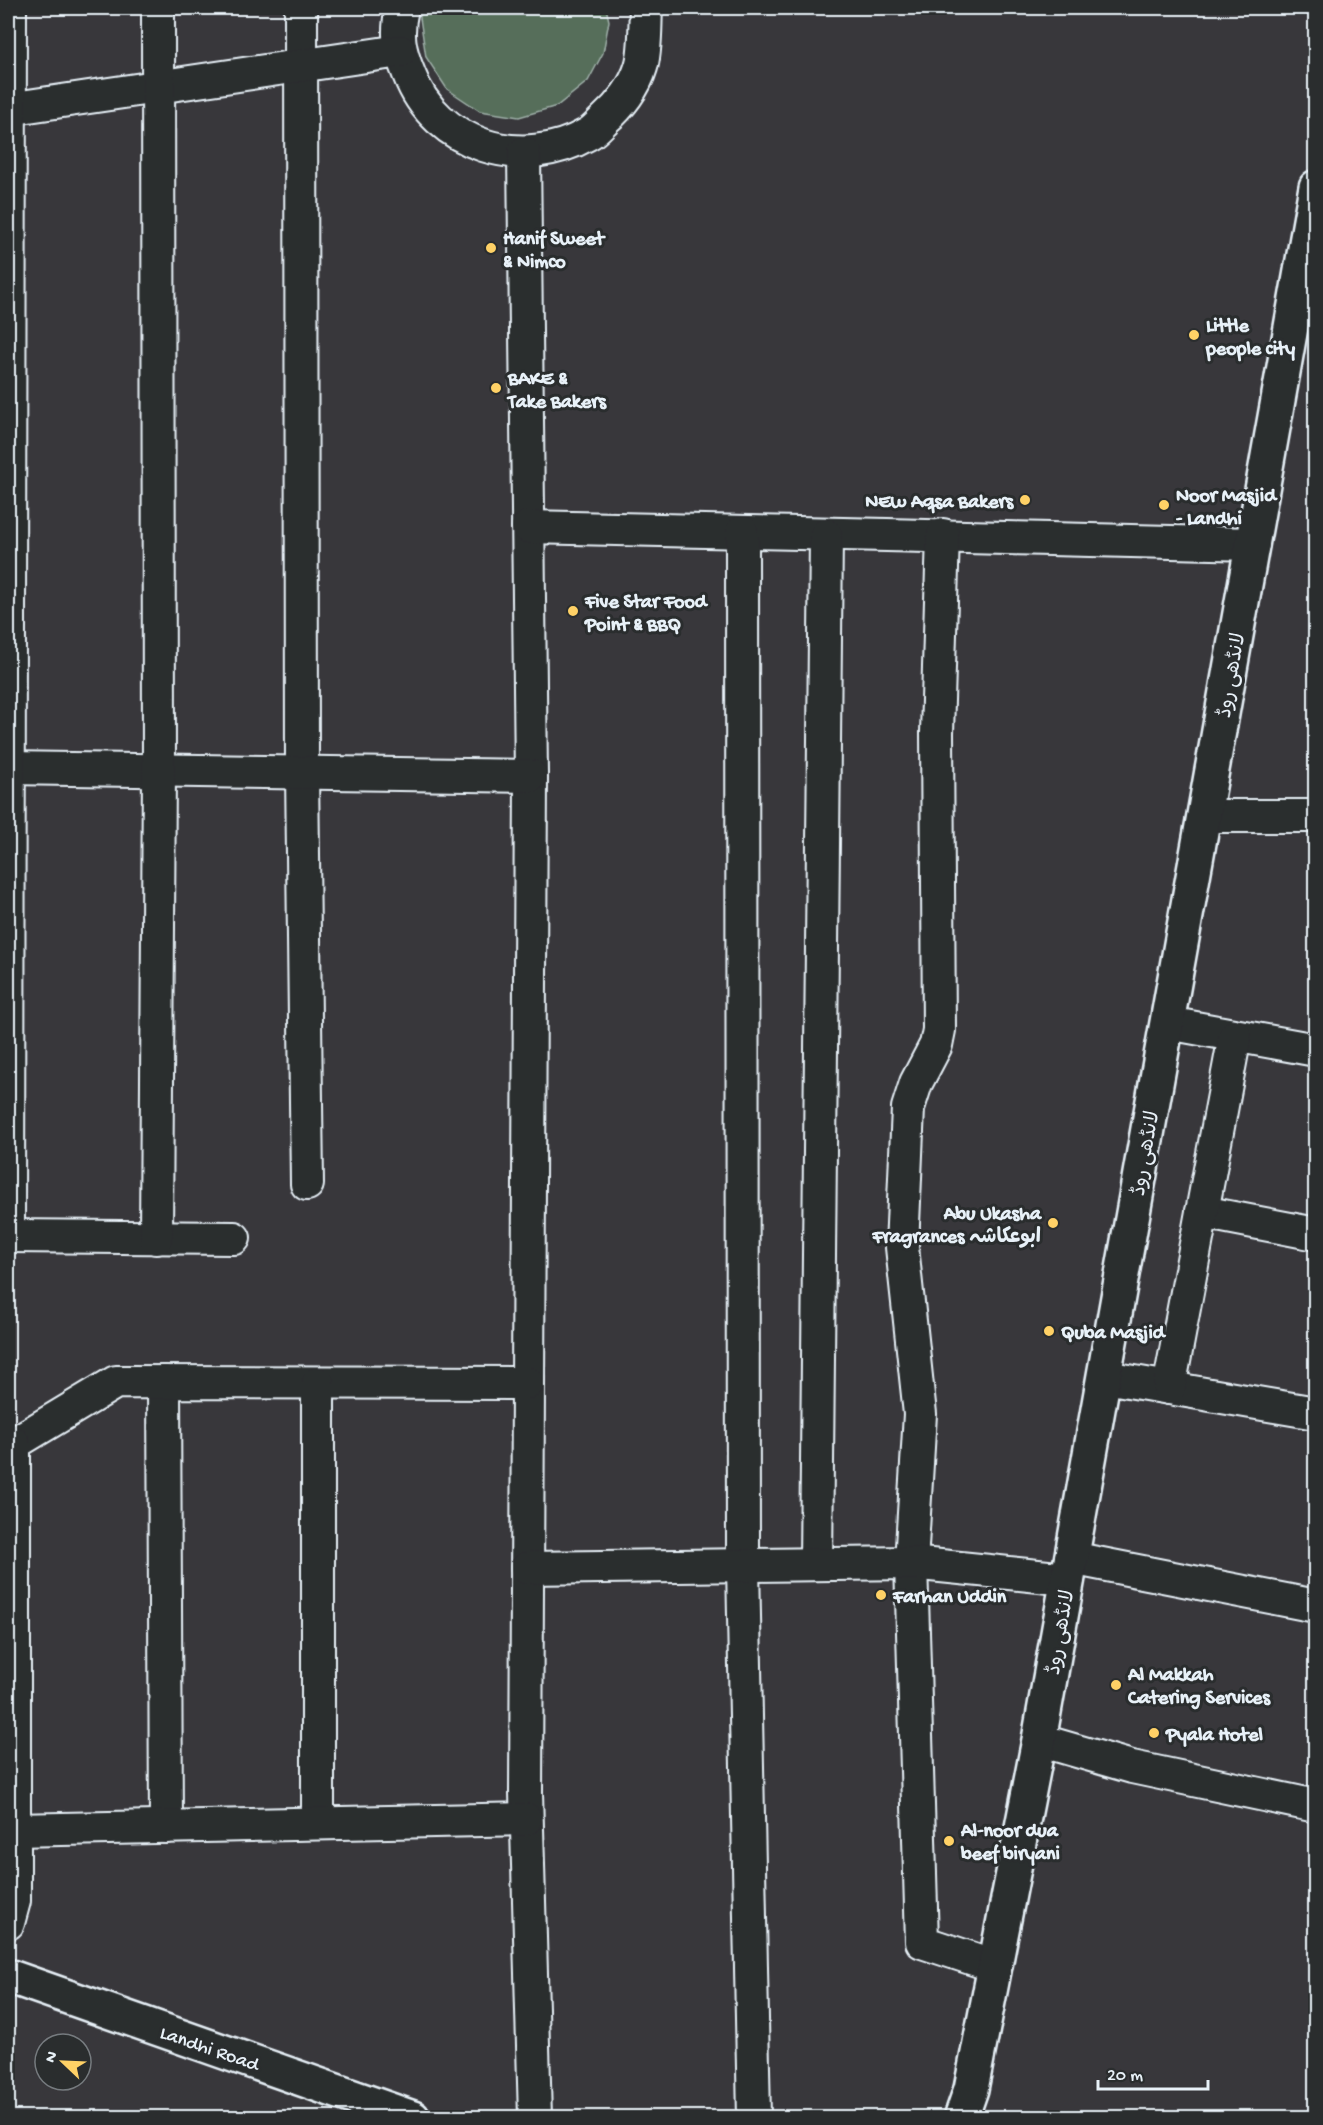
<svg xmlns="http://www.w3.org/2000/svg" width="1323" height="2125" font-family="'Gochi Hand','Playpen Sans Arabic',sans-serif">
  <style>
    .grass { fill: #566e5a; stroke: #9fb0a9; stroke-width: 1.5 }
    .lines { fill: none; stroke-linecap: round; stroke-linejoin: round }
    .street-casing { stroke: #e8f1f8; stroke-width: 36 }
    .secondary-casing { stroke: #e8f1f8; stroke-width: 38 }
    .primary-casing { stroke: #e8f1f8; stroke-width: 38 }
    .street { stroke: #2a2d2e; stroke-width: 32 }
    .secondary { stroke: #2a2d2e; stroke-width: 33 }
    .primary { stroke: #2a2d2e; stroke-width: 33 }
    .poi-dot { fill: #ffd166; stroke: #2a2d2e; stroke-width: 2 }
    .labels { text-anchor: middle; stroke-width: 6; stroke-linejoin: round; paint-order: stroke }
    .poi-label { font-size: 20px; font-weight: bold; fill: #e8f1f8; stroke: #2a2d2e; text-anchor: start }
    .street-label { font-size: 20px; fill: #e8f1f8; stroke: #2a2d2e }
  </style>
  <rect width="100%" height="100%" fill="#38373b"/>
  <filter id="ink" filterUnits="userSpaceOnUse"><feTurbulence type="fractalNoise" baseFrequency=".0167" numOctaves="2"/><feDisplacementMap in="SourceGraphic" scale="12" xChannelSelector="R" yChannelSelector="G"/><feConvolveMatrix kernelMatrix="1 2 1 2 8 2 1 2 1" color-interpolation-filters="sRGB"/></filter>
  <g filter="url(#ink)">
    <path class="grass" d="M 422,8 L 606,8 L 609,21 L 603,53 L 588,81 L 557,106 L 519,117 L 480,111 L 447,89 L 426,57 L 420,18 Z"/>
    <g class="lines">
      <g class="street-casing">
        <g id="street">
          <path d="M 301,8 L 302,772 L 307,1184"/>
          <path d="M 402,8 C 396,34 399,50 409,74 C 436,146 522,172 588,134 C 594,131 600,124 605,119 C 620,106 635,87 641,67 C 646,52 645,24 646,8"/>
          <path d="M 8,109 L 400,51"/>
          <path d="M 524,153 L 531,776 L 526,1792 L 535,2118"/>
          <path d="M 528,527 C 770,533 1011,537 1253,544"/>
          <path d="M 742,532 L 743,1565 L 754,2118"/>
          <path d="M 943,535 L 937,733 L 939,1030 L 936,1045 L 916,1083 L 908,1108 L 902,1247 L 920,1414 L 911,1563 L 922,1942 L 995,1966"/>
          <path d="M 8,768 L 531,776"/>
          <path d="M 1205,816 L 1316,816"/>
          <path d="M 1168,1023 L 1316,1050"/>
          <path d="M 1202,1212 L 1316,1234"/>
          <path d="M 8,1236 L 10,8"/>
          <path d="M 8,1236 L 234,1238"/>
          <path d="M 156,1238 L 159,770 L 158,8"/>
          <path d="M 1105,1377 L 1316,1413"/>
          <path d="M 164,1382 L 166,1827"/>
          <path d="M 1169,1388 L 1235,1036"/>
          <path d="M 8,1447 L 116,1382 L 528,1383"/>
          <path d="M 1071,1558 L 1316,1606"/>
          <path d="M 816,1564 L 826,535"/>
          <path d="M 527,1568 L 911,1563 L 1068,1579"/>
          <path d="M 1039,1740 L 1132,1767 L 1316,1806"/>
          <path d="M 318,1823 L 318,1383"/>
          <path d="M 14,1830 L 526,1819"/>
          <path d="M 8,1923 L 14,1901 L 14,1443"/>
        </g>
      </g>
      <g class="secondary-casing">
        <path id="secondary" d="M 8,1976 L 413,2118"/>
      </g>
      <g class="primary-casing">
        <path id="primary" d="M 961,2118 L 971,2089 L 1039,1740 L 1316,187"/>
      </g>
      <use href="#street" class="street"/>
      <use href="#secondary" class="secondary"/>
      <use href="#primary" class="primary"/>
    </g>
  </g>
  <g class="poi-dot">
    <circle cx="491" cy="248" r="6"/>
    <circle cx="1194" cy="335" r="6"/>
    <circle cx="496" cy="388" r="6"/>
    <circle cx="1025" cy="500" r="6"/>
    <circle cx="1164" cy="505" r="6"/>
    <circle cx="573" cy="611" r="6"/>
    <circle cx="1053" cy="1223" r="6"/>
    <circle cx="1049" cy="1331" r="6"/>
    <circle cx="881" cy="1595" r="6"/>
    <circle cx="1116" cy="1685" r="6"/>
    <circle cx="1154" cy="1733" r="6"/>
    <circle cx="949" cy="1841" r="6"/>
  </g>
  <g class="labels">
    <g class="poi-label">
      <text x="503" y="244">Hanif Sweet<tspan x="503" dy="23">&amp; Nimco</tspan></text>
      <text x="1206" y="331">Little<tspan x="1206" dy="23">people city</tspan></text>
      <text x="508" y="384">BAKE &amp;<tspan x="508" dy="23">Take Bakers</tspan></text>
      <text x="1176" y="501">Noor Masjid<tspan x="1176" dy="23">- Landhi</tspan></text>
      <text x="1013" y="507" text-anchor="end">NEw Aqsa Bakers</text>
      <text x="585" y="607">Five Star Food<tspan x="585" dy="23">Point &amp; BBQ</tspan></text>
      <text x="1041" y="1219" text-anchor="end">Abu Ukasha<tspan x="1041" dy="23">Fragrances ابوعکاشہ</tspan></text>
      <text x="1061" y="1338">Quba Masjid</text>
      <text x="893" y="1602">Farhan Uddin</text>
      <text x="1128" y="1680">Al Makkah<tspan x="1128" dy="23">Catering Services</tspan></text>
      <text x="1166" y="1740">Pyala Hotel</text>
      <text x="961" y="1836">Al-noor dua<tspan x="961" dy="23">beef biryani</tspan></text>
    </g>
    <g class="street-label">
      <text transform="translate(1230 675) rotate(-80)" y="7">لانڈھی روڈ</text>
      <text transform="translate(1144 1153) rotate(-80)" y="7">لانڈھی روڈ</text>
      <text transform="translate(1059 1632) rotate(-80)" y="7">لانڈھی روڈ</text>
      <text transform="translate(210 2047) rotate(19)" y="7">Landhi Road</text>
    </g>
  </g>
  <rect width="1323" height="2125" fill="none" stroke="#2a2d2e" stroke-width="30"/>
  <rect x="15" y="15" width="1293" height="2095" fill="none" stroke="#e8f1f8" stroke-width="2" filter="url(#ink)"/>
  <g transform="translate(63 2062) rotate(293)"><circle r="28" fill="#2a2d2e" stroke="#767b7f" stroke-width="1.5"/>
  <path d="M0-4.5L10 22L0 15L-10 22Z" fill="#ffd166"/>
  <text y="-9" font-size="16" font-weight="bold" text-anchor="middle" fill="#e8f1f8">N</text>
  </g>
  <path d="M1098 2080v9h110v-9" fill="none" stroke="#e8f1f8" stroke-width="3"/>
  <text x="1107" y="2080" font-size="18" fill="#e8f1f8" stroke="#2a2d2e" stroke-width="4.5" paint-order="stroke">20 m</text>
</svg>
